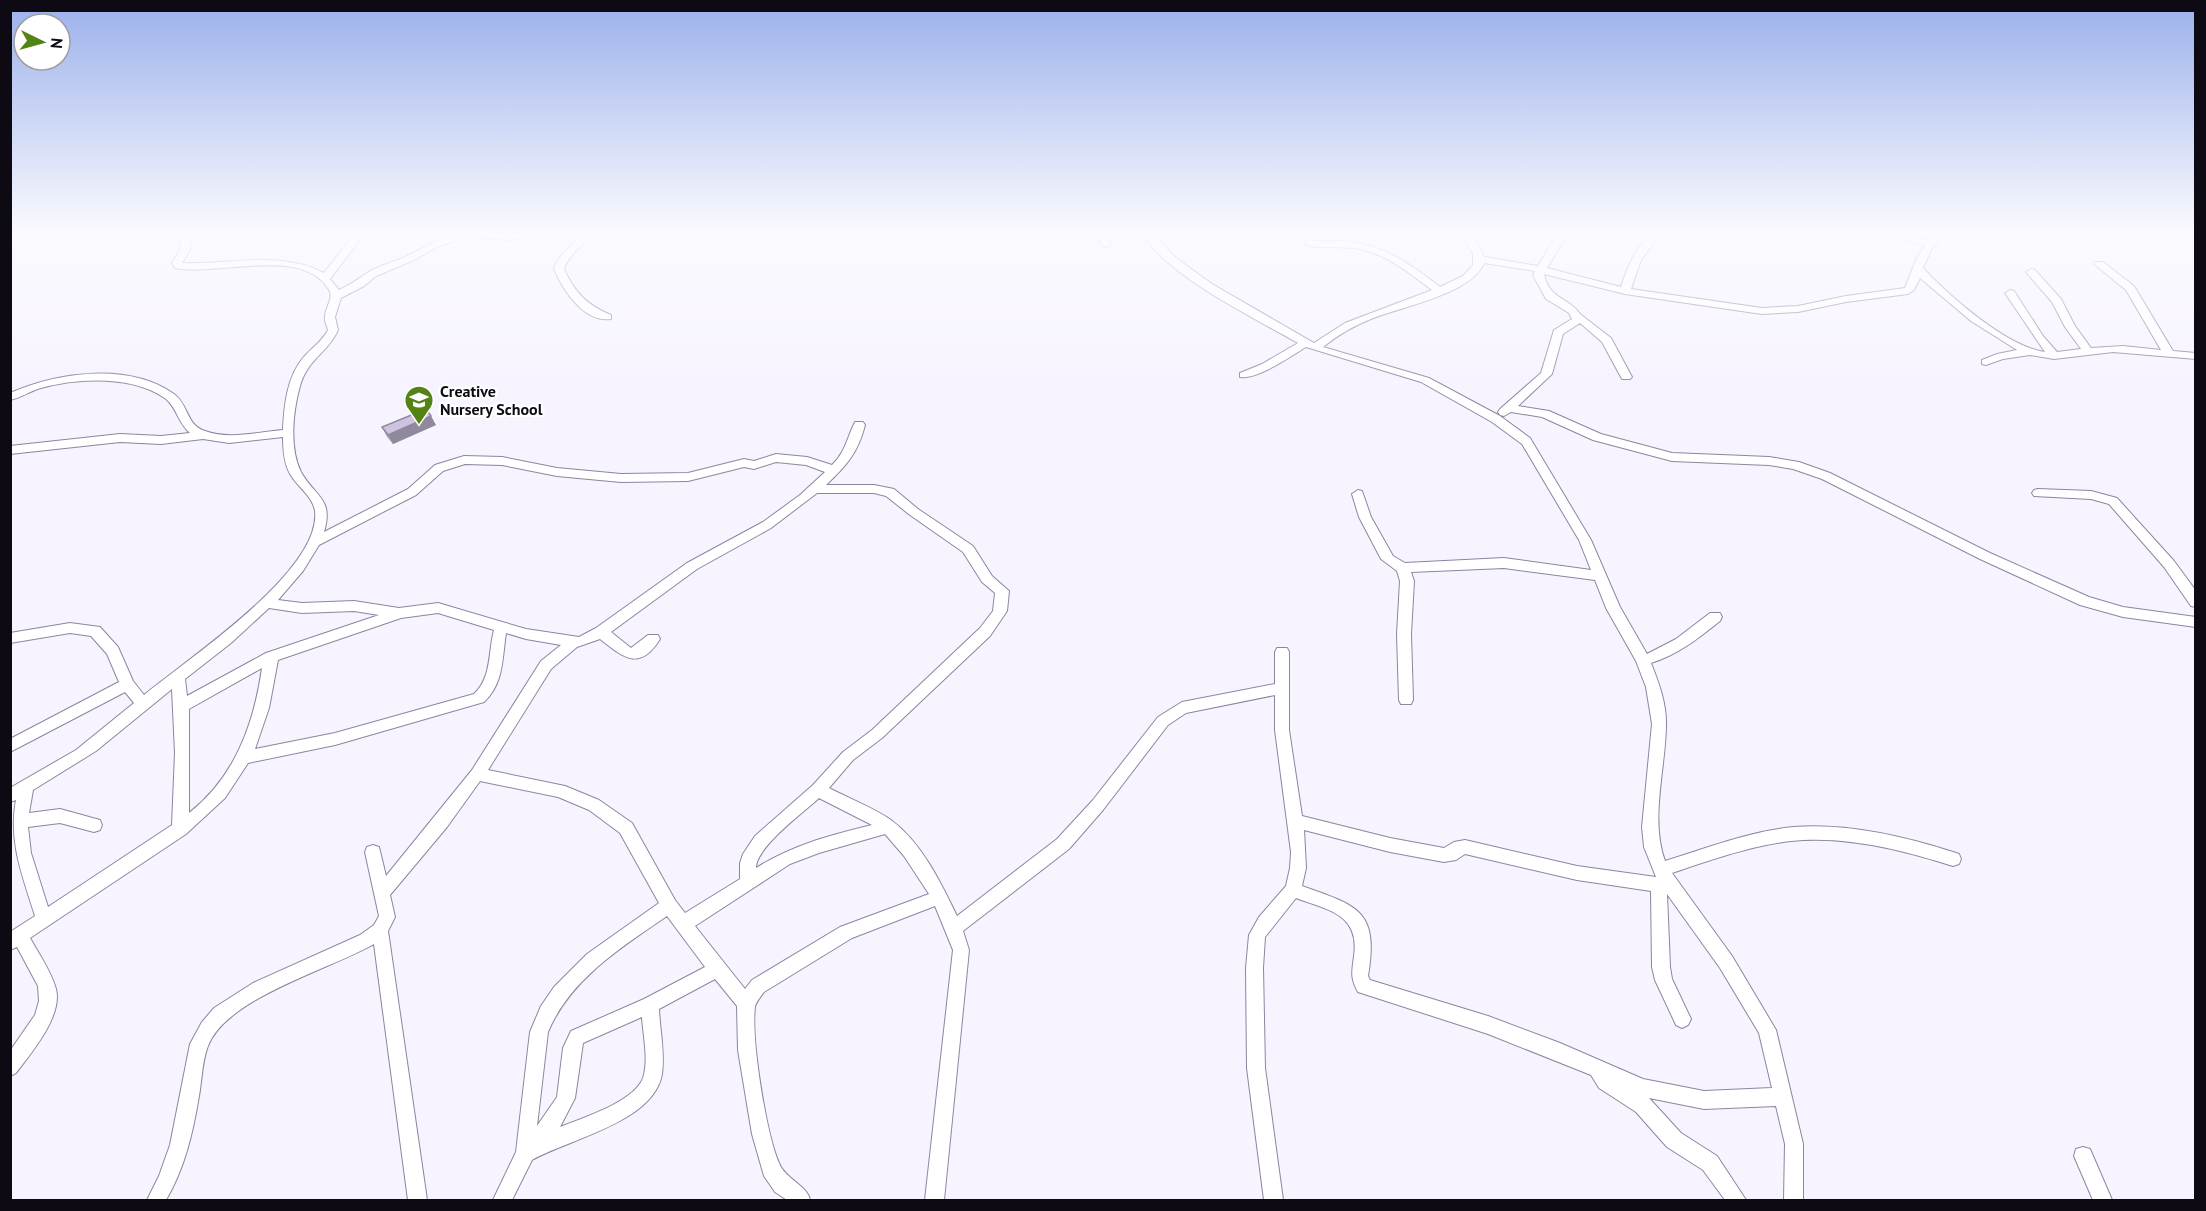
<svg xmlns="http://www.w3.org/2000/svg" width="2206" height="1211" font-family="'PT Sans',sans-serif">
  <style>
    .lines { fill: none; stroke-linecap: round; stroke-linejoin: round }
    .minor-casing { stroke: #8f849f; stroke-width: 2 }
    .minor { fill: #fff; fill-rule: evenodd }
    .wall { fill: #b0a7c0 }
    .shaded-wall { fill: #90889c }
    .building { fill: #cdc2df; stroke: #90889c; stroke-width: 1.5 }
    .labels { text-anchor: middle; stroke-width: 4.5; stroke-linejoin: round; paint-order: stroke }
    .poi-label { font-size: 16px; font-weight: bold; fill: #0e0a13; stroke: #fff; text-anchor: start }
  </style>
  <rect width="100%" height="100%" fill="#f7f3ff"/>
  <g class="lines">
    <g class="minor-casing">
      <g id="minor">
        <path d="M 181,233 L 191,233 L 190,250 L 182,263 C 230,265 280,250 324,273 L 355,233 L 365,233 L 330,279 L 339,290 C 350,285 358,279 367,273 C 378,266 391,263 403,258 C 424,248 441,237 464,233 L 542,233 L 537,236 L 510,240 L 472,237 L 458,240 L 437,247 L 412,261 L 376,276 L 364,286 L 341,298 L 335,317 L 338,330 C 328,353 308,358 300,386 C 293,411 289,448 301,472 C 315,497 334,498 324,532 L 408,489 L 435,465 L 464,456 L 502,457 L 557,468 L 621,474 L 688,473 L 744,459 L 754,461 L 776,454 L 807,457 L 832,465 C 845,453 847,438 855,422 L 863,422 L 865,425 C 858,453 846,466 826,485 L 874,485 L 894,489 L 918,509 L 973,546 L 992,576 L 1009,591 L 1007,611 L 990,636 L 882,738 L 853,760 L 829,788 C 850,799 872,807 891,820 C 922,843 941,883 957,916 L 1057,839 L 1093,800 L 1158,717 L 1182,702 L 1275,684 L 1275,652 L 1277,648 L 1287,648 L 1289,652 L 1289,730 L 1302,816 L 1390,838 L 1444,848 L 1454,842 L 1465,840 L 1577,866 L 1656,877 L 1644,847 L 1642,827 L 1652,724 L 1646,687 L 1636,661 L 1606,608 L 1595,580 L 1504,568 L 1411,572 L 1414,581 L 1411,634 L 1413,700 L 1411,704 L 1401,704 L 1399,700 L 1397,634 L 1400,581 L 1397,571 L 1381,559 L 1359,517 L 1352,494 L 1358,490 L 1362,491 L 1371,517 L 1393,556 L 1405,563 L 1504,558 L 1591,570 L 1579,540 L 1522,444 L 1492,422 L 1421,382 L 1306,347 C 1291,356 1257,380 1240,377 L 1240,373 L 1262,364 L 1298,343 C 1253,317 1168,277 1142,233 L 1152,233 L 1176,258 L 1212,284 L 1314,343 L 1345,323 L 1432,290 C 1408,272 1384,252 1354,248 C 1338,246 1322,249 1306,245 L 1305,243 L 1310,240 C 1324,243 1338,240 1353,242 C 1387,247 1413,266 1440,287 L 1463,276 L 1473,265 L 1473,254 L 1462,233 L 1472,233 L 1484,257 L 1538,266 L 1558,233 L 1568,233 L 1547,268 L 1621,287 C 1627,267 1636,248 1651,233 L 1661,233 L 1641,260 L 1631,289 L 1762,308 L 1798,306 L 1846,296 L 1905,288 L 1916,260 L 1925,245 L 1880,235 L 1878,233 L 1894,233 L 1928,240 L 1936,233 L 1946,233 L 1932,248 L 1923,268 C 1949,296 2007,347 2045,352 L 2005,293 L 2010,290 L 2014,291 L 2043,336 L 2057,352 L 2081,349 L 2065,327 L 2052,302 L 2026,272 L 2031,269 L 2035,270 L 2061,299 L 2075,326 L 2091,348 L 2123,346 L 2161,350 L 2126,290 L 2094,264 L 2095,262 L 2103,262 L 2134,286 L 2173,351 L 2196,353 L 2196,359 L 2113,352 L 2054,359 L 2030,355 L 2003,359 L 1986,365 L 1982,364 L 1982,360 L 1997,354 L 2017,350 L 1971,321 L 1920,278 L 1914,290 L 1908,294 L 1846,302 L 1798,312 L 1762,314 L 1625,294 L 1544,274 C 1549,300 1569,297 1580,314 L 1611,338 L 1632,377 L 1630,379 L 1622,379 L 1602,342 L 1580,323 L 1563,334 L 1552,374 L 1518,406 L 1549,411 L 1601,434 L 1672,453 L 1769,457 L 1799,462 L 1830,473 L 1990,553 L 2089,597 L 2123,607 L 2196,617 L 2196,627 L 2123,617 L 2080,605 L 1980,559 L 1822,479 L 1793,469 L 1769,465 L 1672,461 L 1593,440 L 1542,417 L 1511,412 L 1504,416 L 1500,415 L 1498,412 L 1500,409 L 1541,373 L 1554,330 L 1572,319 L 1569,313 L 1546,299 L 1533,275 L 1535,271 L 1484,263 C 1472,294 1400,307 1371,319 C 1353,326 1338,335 1323,347 L 1429,378 L 1500,416 L 1530,438 L 1591,540 L 1620,607 L 1647,654 L 1676,639 L 1710,613 L 1720,613 L 1722,617 L 1720,621 C 1699,638 1677,655 1651,663 C 1659,683 1667,705 1666,727 C 1665,771 1650,819 1665,861 C 1707,848 1750,831 1794,827 C 1847,823 1903,836 1953,852 L 1959,854 L 1961,859 L 1959,864 L 1953,866 C 1903,850 1844,835 1791,841 C 1750,846 1711,860 1672,873 L 1732,956 L 1776,1030 L 1803,1144 L 1803,1200 L 1784,1200 L 1785,1144 L 1776,1106 L 1704,1109 L 1649,1098 L 1681,1133 L 1717,1156 L 1746,1200 L 1725,1200 L 1703,1170 L 1667,1147 L 1636,1112 L 1599,1088 L 1591,1075 L 1488,1034 L 1358,992 C 1350,978 1352,972 1354,956 C 1360,914 1328,910 1296,898 L 1265,937 L 1263,968 L 1265,1068 L 1283,1200 L 1264,1200 L 1247,1068 L 1246,968 L 1249,935 L 1259,917 L 1286,886 L 1290,868 L 1291,852 L 1275,730 L 1275,695 L 1186,713 L 1168,725 L 1103,810 L 1069,849 L 963,931 L 969,950 L 944,1200 L 925,1200 L 953,950 L 935,906 L 852,938 L 764,992 C 761,996 756,1002 755,1007 C 751,1039 766,1133 779,1163 C 785,1179 808,1186 810,1200 L 787,1200 L 775,1192 L 764,1176 L 752,1134 L 738,1050 L 737,1006 L 715,979 L 659,1009 C 660,1031 665,1053 662,1074 C 654,1122 569,1139 532,1160 L 512,1200 L 493,1200 L 516,1152 L 530,1032 L 541,1006 L 554,987 L 587,954 L 659,903 L 620,833 L 589,810 L 558,797 L 480,781 L 447,827 L 390,895 L 395,917 L 388,931 L 427,1200 L 408,1200 L 374,944 C 331,969 226,998 208,1046 C 202,1061 202,1080 199,1096 C 193,1132 185,1168 166,1200 L 147,1200 L 159,1176 L 170,1145 L 190,1044 L 202,1022 L 214,1008 L 253,983 L 360,935 L 374,925 L 379,916 L 365,852 L 367,847 L 373,845 L 379,847 L 386,876 L 472,770 L 541,661 L 561,645 L 526,639 L 506,633 C 502,659 504,683 484,702 L 335,745 L 248,763 L 225,798 L 186,834 L 30,938 C 39,954 51,971 56,989 C 63,1016 31,1053 16,1073 L 10,1076 L 10,1051 L 35,1015 L 39,1001 L 38,986 L 17,947 L 10,950 L 10,932 L 35,916 C 23,877 8,842 16,800 L 10,802 L 10,788 L 76,750 L 134,703 L 125,692 L 10,752 L 10,739 L 119,682 L 107,654 L 91,636 L 70,633 L 10,643 L 10,633 L 70,623 L 100,627 L 118,647 L 133,681 L 144,695 C 186,660 322,571 315,511 C 313,497 299,488 292,477 C 284,466 283,451 283,437 L 229,443 L 203,439 L 161,444 L 120,442 L 10,454 L 10,446 L 120,434 L 161,436 L 190,433 C 178,423 177,408 166,399 C 133,375 78,378 41,388 C 30,391 21,398 10,400 L 10,393 C 58,372 129,362 174,394 C 189,405 186,425 205,431 C 229,440 258,432 283,430 C 284,406 287,377 303,358 C 311,348 322,342 328,330 C 327,326 324,321 325,317 C 325,307 334,299 329,290 C 303,245 217,277 175,268 L 172,263 L 180,250 ZM 776,462 L 806,465 L 825,472 L 800,495 L 763,522 L 687,563 L 596,628 L 579,637 L 526,629 L 438,603 L 399,608 L 354,601 L 302,603 L 278,600 L 303,571 L 319,545 L 416,495 L 443,471 L 465,464 L 502,465 L 557,476 L 621,482 L 688,481 L 744,467 L 754,469 ZM 817,493 L 874,493 L 886,496 L 910,515 L 963,552 L 982,582 L 995,593 L 993,611 L 980,628 L 872,730 L 843,752 L 813,785 L 755,836 L 743,854 L 740,863 L 740,879 L 685,913 L 675,900 L 632,823 L 599,800 L 565,786 L 488,770 L 551,669 L 577,647 L 600,639 C 622,656 639,673 660,639 L 658,635 L 648,635 L 631,648 L 611,632 L 697,569 L 771,528 ZM 269,608 L 302,613 L 354,611 L 379,615 L 266,653 L 187,696 L 185,679 L 231,643 ZM 438,613 L 494,630 C 488,652 492,677 474,694 L 335,733 L 255,749 L 269,708 L 278,660 L 401,618 ZM 262,668 C 254,724 235,777 189,813 L 189,709 ZM 172,689 L 175,753 L 172,825 L 48,907 L 31,853 L 28,827 L 60,823 L 94,832 L 100,830 L 102,825 L 100,820 L 60,809 L 29,813 L 33,790 L 96,751 ZM 819,798 L 872,825 C 831,835 792,845 756,868 C 756,847 803,813 819,798 ZM 1304,830 L 1390,852 L 1444,862 L 1456,860 L 1465,854 L 1577,880 L 1651,891 L 1652,967 L 1655,980 L 1676,1025 L 1682,1028 L 1688,1025 L 1691,1019 L 1672,979 L 1670,967 L 1667,894 L 1720,968 L 1759,1033 L 1772,1088 L 1704,1091 L 1643,1079 L 1560,1043 L 1488,1016 L 1370,980 L 1368,976 C 1379,910 1358,906 1302,886 L 1306,868 ZM 885,834 L 904,856 L 929,894 L 840,927 L 752,980 L 745,989 L 695,926 L 790,864 L 819,853 ZM 667,916 L 705,967 L 644,999 L 571,1031 L 563,1048 L 557,1097 L 537,1126 L 548,1032 C 570,979 622,947 667,916 ZM 642,1017 C 643,1035 649,1060 643,1078 C 634,1102 582,1118 560,1127 L 575,1098 L 583,1043 Z"/>
        <path d="M 579,233 L 589,233 C 584,248 568,254 564,269 C 575,293 587,305 611,315 L 611,319 C 584,323 563,290 554,269 C 558,253 574,248 579,233 Z"/>
        <path d="M 1102,233 L 1112,233 L 1109,246 L 1105,247 L 1100,244 Z"/>
        <path d="M 2038,489 L 2091,491 L 2117,498 L 2174,561 L 2196,591 L 2196,607 L 2191,606 L 2164,567 L 2109,504 L 2091,499 L 2034,496 L 2032,493 L 2034,490 Z"/>
        <path d="M 2083,1147 L 2090,1149 L 2112,1200 L 2093,1200 L 2074,1156 L 2076,1149 Z"/>
      </g>
    </g>
    <use href="#minor" class="minor"/>
  </g>
  <path class="wall" d="M 436,425 L 393,444 L 387,437 L 382,427 Z"/>
  <path class="shaded-wall" d="M 431,416 L 436,425 L 393,444 L 388,435 Z"/>
  <path class="building" d="M 426,409 L 431,416 L 388,435 L 382,427 Z"/>
  <linearGradient id="sky" x2="0" y2="1"><stop stop-color="#9bb1eb"/><stop offset="0.58" stop-color="#fbfaff"/><stop offset="1" stop-color="#fbfaff" stop-opacity="0"/></linearGradient>
  <rect width="2206" height="402" fill="url(#sky)"/>
  <defs>
    <g id="school-pin" transform="scale(1.5)"><path d="M0 17L-7.5 6A9.5 9.5 0 1 1 7.5 6Z" fill="#538315" stroke="#fff"/><path d="M0-5L7-2L0 1L-7-2ZM-4 1L0 2.5L4 1V4Q0 6-4 4Z" fill="#fff"/></g>
  </defs>
  <g fill-rule="evenodd">
    <use href="#school-pin" x="419" y="400"/>
  </g>
  <g class="labels">
    <g class="poi-label">
      <text x="440" y="397">Creative<tspan x="440" dy="18">Nursery School</tspan></text>
    </g>
  </g>
  <rect width="2206" height="1211" fill="none" stroke="#0e0a13" stroke-width="24"/>
  <g transform="translate(42 42) rotate(95)"><circle r="28" fill="#ffffff" stroke="#9f9da1" stroke-width="1.5"/>
  <path d="M0-4.5L10 22L0 15L-10 22Z" fill="#538315"/>
  <text y="-9" font-size="16" font-weight="bold" text-anchor="middle" fill="#0e0a13">N</text>
  </g>
</svg>
